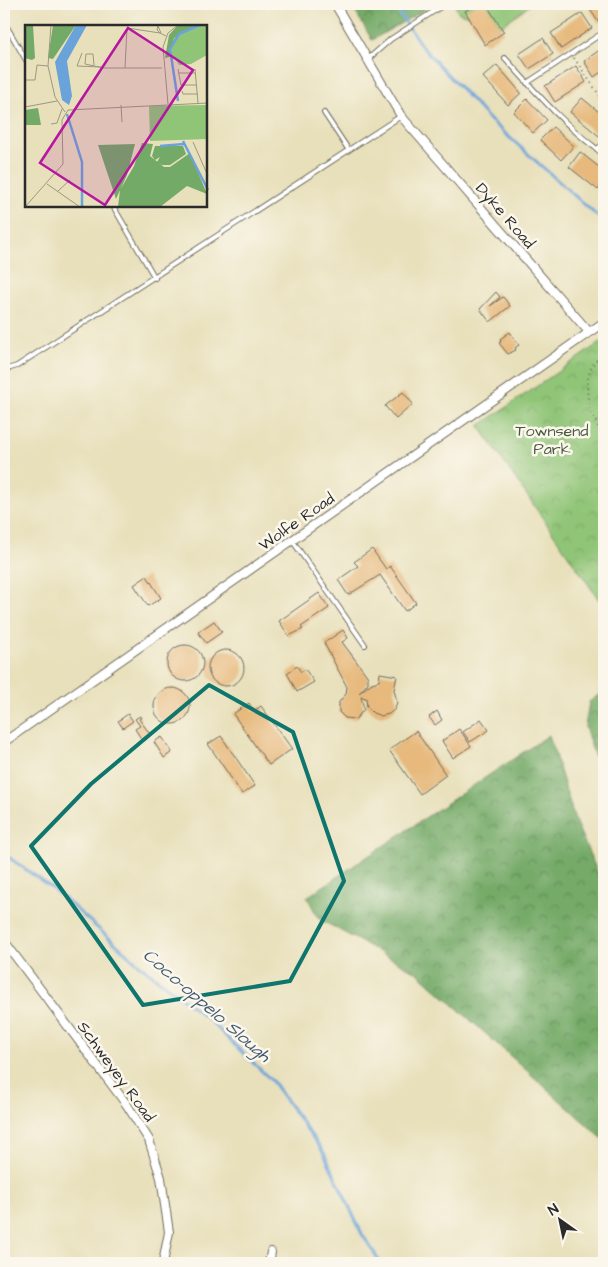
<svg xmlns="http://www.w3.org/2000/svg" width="608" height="1267" font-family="'Architects Daughter',sans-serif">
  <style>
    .forest { fill: url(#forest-crowns); stroke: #506a4a }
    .park { fill: url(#park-crowns); stroke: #5e7851 }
    .pitch { fill: #90c577; stroke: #5e7851 }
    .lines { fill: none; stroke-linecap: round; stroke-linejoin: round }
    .stream { stroke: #6aa3d9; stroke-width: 3 }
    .building { fill: #e7b97d }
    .lane-casing { stroke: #6d6a5d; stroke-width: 6 }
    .street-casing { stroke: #6d6a5d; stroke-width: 10 }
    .path { stroke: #6d6a5d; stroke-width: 2; stroke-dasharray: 1 4; stroke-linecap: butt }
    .lane { stroke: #fff; stroke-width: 4 }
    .street { stroke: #fff; stroke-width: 8 }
    .marked { fill: none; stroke: #0f766e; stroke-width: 4; stroke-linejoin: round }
    .labels { text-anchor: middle; stroke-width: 5; stroke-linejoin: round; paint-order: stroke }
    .street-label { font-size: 16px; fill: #2b2b2b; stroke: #fbf7ec }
    .park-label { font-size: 16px; fill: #495942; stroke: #fbf7ec }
    .water-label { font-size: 18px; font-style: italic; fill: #445b71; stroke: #fbf7ec }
    .inset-river { fill: none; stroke: #6aa3d9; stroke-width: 2.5 }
    .inset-road { fill: none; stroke: #9c9881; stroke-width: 1 }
    .view { fill: #b5179e; fill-opacity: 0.15; stroke: #b5179e; stroke-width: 2.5 }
    .inset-edge { fill: none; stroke: #2b2b2b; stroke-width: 2.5 }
  </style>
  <defs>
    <pattern id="forest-crowns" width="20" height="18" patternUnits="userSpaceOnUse" patternTransform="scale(1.25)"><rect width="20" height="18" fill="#74aa68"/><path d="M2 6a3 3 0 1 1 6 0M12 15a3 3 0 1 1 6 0" fill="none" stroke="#5f8b56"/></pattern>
    <pattern id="park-crowns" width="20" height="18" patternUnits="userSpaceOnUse" patternTransform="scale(1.25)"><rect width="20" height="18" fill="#90c577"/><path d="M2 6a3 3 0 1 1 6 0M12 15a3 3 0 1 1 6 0" fill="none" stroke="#7ca967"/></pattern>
  </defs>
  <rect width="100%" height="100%" fill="#fbf7ec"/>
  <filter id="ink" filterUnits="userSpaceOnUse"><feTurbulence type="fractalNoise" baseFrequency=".02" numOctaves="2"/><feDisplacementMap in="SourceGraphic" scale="10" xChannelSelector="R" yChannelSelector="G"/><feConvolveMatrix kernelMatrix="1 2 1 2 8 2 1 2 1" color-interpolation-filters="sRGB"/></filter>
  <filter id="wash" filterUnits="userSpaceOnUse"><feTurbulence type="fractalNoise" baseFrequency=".0096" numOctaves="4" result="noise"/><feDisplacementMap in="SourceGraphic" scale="20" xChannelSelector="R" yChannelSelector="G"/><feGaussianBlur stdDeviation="1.12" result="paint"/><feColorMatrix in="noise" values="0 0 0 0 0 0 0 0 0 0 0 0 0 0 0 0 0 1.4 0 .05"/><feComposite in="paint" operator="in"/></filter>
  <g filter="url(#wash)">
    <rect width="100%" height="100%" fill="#e8e0bb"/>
    <g class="forest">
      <path d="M 351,4 L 425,4 L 424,10 L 372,40 Z"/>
      <path d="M 604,691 L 604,785 L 585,727 L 589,702 Z"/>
      <path d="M 549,735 L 576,823 L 604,887 L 604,1140 L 418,973 L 319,919 L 307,897 Z"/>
    </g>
    <path class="park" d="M 604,340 L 604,607 L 479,426 Z"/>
    <path class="pitch" d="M 454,4 L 531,4 L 501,26 L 459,13 Z"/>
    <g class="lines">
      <g class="stream">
        <path d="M 393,4 L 423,48 L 490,120 L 604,222"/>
        <path d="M 4,854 L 52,888 L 141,966 L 208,1019 L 272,1081 L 324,1153 L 362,1234 L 381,1263"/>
      </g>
    </g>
    <g id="blocks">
      <g class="building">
        <path d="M 476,4 L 486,4 L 504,32 L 485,45 L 465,11 Z"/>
        <path d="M 595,4 L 604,4 L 604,20 L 599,23 L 589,8 Z"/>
        <path d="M 582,13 L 592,28 L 561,49 L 551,33 Z"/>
        <path d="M 543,38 L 553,54 L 529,69 L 519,54 Z"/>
        <path d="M 604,47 L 604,70 L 594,77 L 584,61 Z"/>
        <path d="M 497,65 L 521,93 L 508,105 L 483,77 Z"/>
        <path d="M 576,66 L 586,82 L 555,102 L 545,86 Z"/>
        <path d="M 582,98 L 604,116 L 604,129 L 599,136 L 570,112 Z"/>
        <path d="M 527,99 L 547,120 L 533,133 L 514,112 Z"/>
        <path d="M 553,127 L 574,146 L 561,160 L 540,140 Z"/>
        <path d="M 580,152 L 604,171 L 604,181 L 598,190 L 569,167 Z"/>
        <path d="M 496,292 L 500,297 L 490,306 L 503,297 L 510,306 L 490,322 L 480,309 Z"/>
        <path d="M 510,332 L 519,345 L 515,348 L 516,350 L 508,354 L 499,343 L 501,342 L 500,339 Z"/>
        <path d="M 403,392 L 413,404 L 396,419 L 385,406 Z"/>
        <path d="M 372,549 L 386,569 L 390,566 L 416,603 L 405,611 L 380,575 L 348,595 L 338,580 L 358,566 L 354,562 Z"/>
        <path d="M 147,576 L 161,598 L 148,606 L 134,585 Z"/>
        <path d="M 319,593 L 329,608 L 301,627 L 303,629 L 289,636 L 279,621 Z"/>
        <path d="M 214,621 L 222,632 L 206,643 L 198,632 Z"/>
        <path d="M 343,630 L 348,638 L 342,642 L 368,677 L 368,683 L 359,693 L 372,683 L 379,681 L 380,673 L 397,676 L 394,690 L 397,702 L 395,709 L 389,714 L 381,716 L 373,713 L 367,707 L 366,698 L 361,697 L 364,709 L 356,719 L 345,718 L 339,712 L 339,702 L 346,694 L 347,687 L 324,643 Z"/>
        <circle cx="185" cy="663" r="18"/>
        <circle cx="226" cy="668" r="18"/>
        <path d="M 297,666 L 301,672 L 305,669 L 314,682 L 297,692 L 287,673 Z"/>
        <circle cx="172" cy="706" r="18"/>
        <path d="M 249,703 L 254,711 L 261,706 L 292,749 L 269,765 L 233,714 Z"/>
        <path d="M 437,711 L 442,720 L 435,725 L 429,717 Z"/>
        <path d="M 128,714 L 133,721 L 123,728 L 118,721 Z"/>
        <path d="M 140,716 L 141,718 L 139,719 L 150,734 L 142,740 L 135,729 L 140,726 L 135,719 Z"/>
        <path d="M 481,719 L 489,730 L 470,742 L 463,732 Z"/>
        <path d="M 459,729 L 471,746 L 453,758 L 442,741 Z"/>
        <path d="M 416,731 L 446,775 L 420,794 L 389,750 Z"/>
        <path d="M 221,736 L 255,786 L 242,794 L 208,744 Z"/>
        <path d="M 162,737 L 172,752 L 164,758 L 154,742 Z"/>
      </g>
    </g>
  </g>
  <g filter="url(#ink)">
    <use href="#blocks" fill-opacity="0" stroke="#6d6a5d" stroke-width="1"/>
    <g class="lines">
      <g class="lane-casing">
        <g id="lane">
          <path d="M 4,22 L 26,60"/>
          <path d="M 505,58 C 534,90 562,123 597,149 L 604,144"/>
          <path d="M 367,60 L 391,39 L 445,4"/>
          <path d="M 527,83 L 604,32"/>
          <path d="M 324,113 L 348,149"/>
          <path d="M 597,149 L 604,156"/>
          <path d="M 113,206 L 155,278"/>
          <path d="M 4,370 L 17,366 L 401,116"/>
          <path d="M 292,540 L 365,645"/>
        </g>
      </g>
      <g class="street-casing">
        <g id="street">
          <path d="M 335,4 L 401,116 L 589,332"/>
          <path d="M 4,742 L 604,322"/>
          <path d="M 4,941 L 127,1105 L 149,1140 L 161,1178 L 169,1232 L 163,1263"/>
          <path d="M 269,1263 L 271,1252"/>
        </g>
      </g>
      <g class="path">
        <path d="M 574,58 L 604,102"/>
        <path d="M 604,353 C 601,357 595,360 593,365 C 580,387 591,417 604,436"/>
      </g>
      <use href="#lane" class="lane"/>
      <use href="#street" class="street"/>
    </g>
  </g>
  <path class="marked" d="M 209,685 L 293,732 L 344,881 L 290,981 L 143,1005 L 31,846 L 91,784 Z"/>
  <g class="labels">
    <g class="street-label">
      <text transform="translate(506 215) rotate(49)" y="6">Dyke Road</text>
      <text transform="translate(296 521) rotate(-35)" y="6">Wolfe Road</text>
      <text transform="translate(117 1071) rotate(54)" y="6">Schweyey Road</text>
    </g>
    <g class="park-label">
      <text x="552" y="436">Townsend<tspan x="552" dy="18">Park</tspan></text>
    </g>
    <g class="water-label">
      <text transform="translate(207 1005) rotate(41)" y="6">Coco-oppelo Slough</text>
    </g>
  </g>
  <g transform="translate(25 25)">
    <rect width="182" height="182" fill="#e8e0bb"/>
    <path d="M 0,0 L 8,0 L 10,33 L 7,35 L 0,33 ZM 28,0 L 51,0 L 28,34 L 23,33 ZM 176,0 L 149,13 L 146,27 L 149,31 L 140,33 L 144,10 L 152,1 ZM 13,83 L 16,100 L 0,100 L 0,85 ZM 117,118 L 128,119 L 125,131 L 139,142 L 145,142 L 165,128 L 182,169 L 162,161 L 135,182 L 93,182 L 95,165 L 109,141 ZM 110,119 L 102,150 L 91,174 L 73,120 ZM 130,121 L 158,121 L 161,129 L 145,140 L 137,140 L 132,137 L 135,132 L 130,135 L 127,131 Z" fill="#74aa68"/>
    <path d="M 182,80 L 182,114 L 125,116 L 124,81 Z" fill="#90c577"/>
    <path d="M 176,0 L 182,0 L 182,30 L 166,39 L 154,40 L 146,27 L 149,13 ZM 178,81 L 182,81 L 182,113 L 179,113 ZM 153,82 L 154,95 L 139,96 L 143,86 ZM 159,82 L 170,86 L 173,96 L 160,97 ZM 174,99 L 170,110 L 160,114 L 160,101 ZM 140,100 L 153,100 L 154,114 L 144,110 Z" fill="#90c577"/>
    <path d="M 51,0 L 62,0 L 42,36 L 47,71 L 44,80 L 37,75 L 30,37 Z" fill="#6aa3d9"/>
    <path class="inset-river" d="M 153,76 L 145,24 L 154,9 L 175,0M 42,89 L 57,137 L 57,182M 158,116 L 183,165M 135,121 L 159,119"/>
    <path class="inset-road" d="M 26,0 L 23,41 L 30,72 L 40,87M 136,8 L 133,1 L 132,5 L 135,8 L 141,11M 57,28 L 52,41 L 76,42M 69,40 L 68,29 L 61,29 L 60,39 L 79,43 L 137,43M 100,43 L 102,3 L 135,8M 153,44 L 156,60 L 171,60M 170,44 L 173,78M 153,48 L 171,48M 0,55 L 10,55 L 12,40 L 23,41M 157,66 L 158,69 L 173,69M 143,79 L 138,22 L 143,8 L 153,0M 96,80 L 97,97M 0,82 L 32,76M 26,99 L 32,98 L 37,84M 168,117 L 183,151M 22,159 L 55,182M 33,166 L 45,155M 0,182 L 38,139 L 37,95 L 43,85 L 183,78"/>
    <path class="view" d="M 103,3 L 168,45 L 80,180 L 15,138 Z"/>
    <rect width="182" height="182" class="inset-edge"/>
  </g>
  <rect width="608" height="1267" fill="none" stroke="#fbf7ec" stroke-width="20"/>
  <g transform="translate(560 1220) rotate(327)" stroke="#fbf7ec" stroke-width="4" paint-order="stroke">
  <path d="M0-4L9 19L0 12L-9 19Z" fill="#2b2b2b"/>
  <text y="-8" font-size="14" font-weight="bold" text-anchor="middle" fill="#2b2b2b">N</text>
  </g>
</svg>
